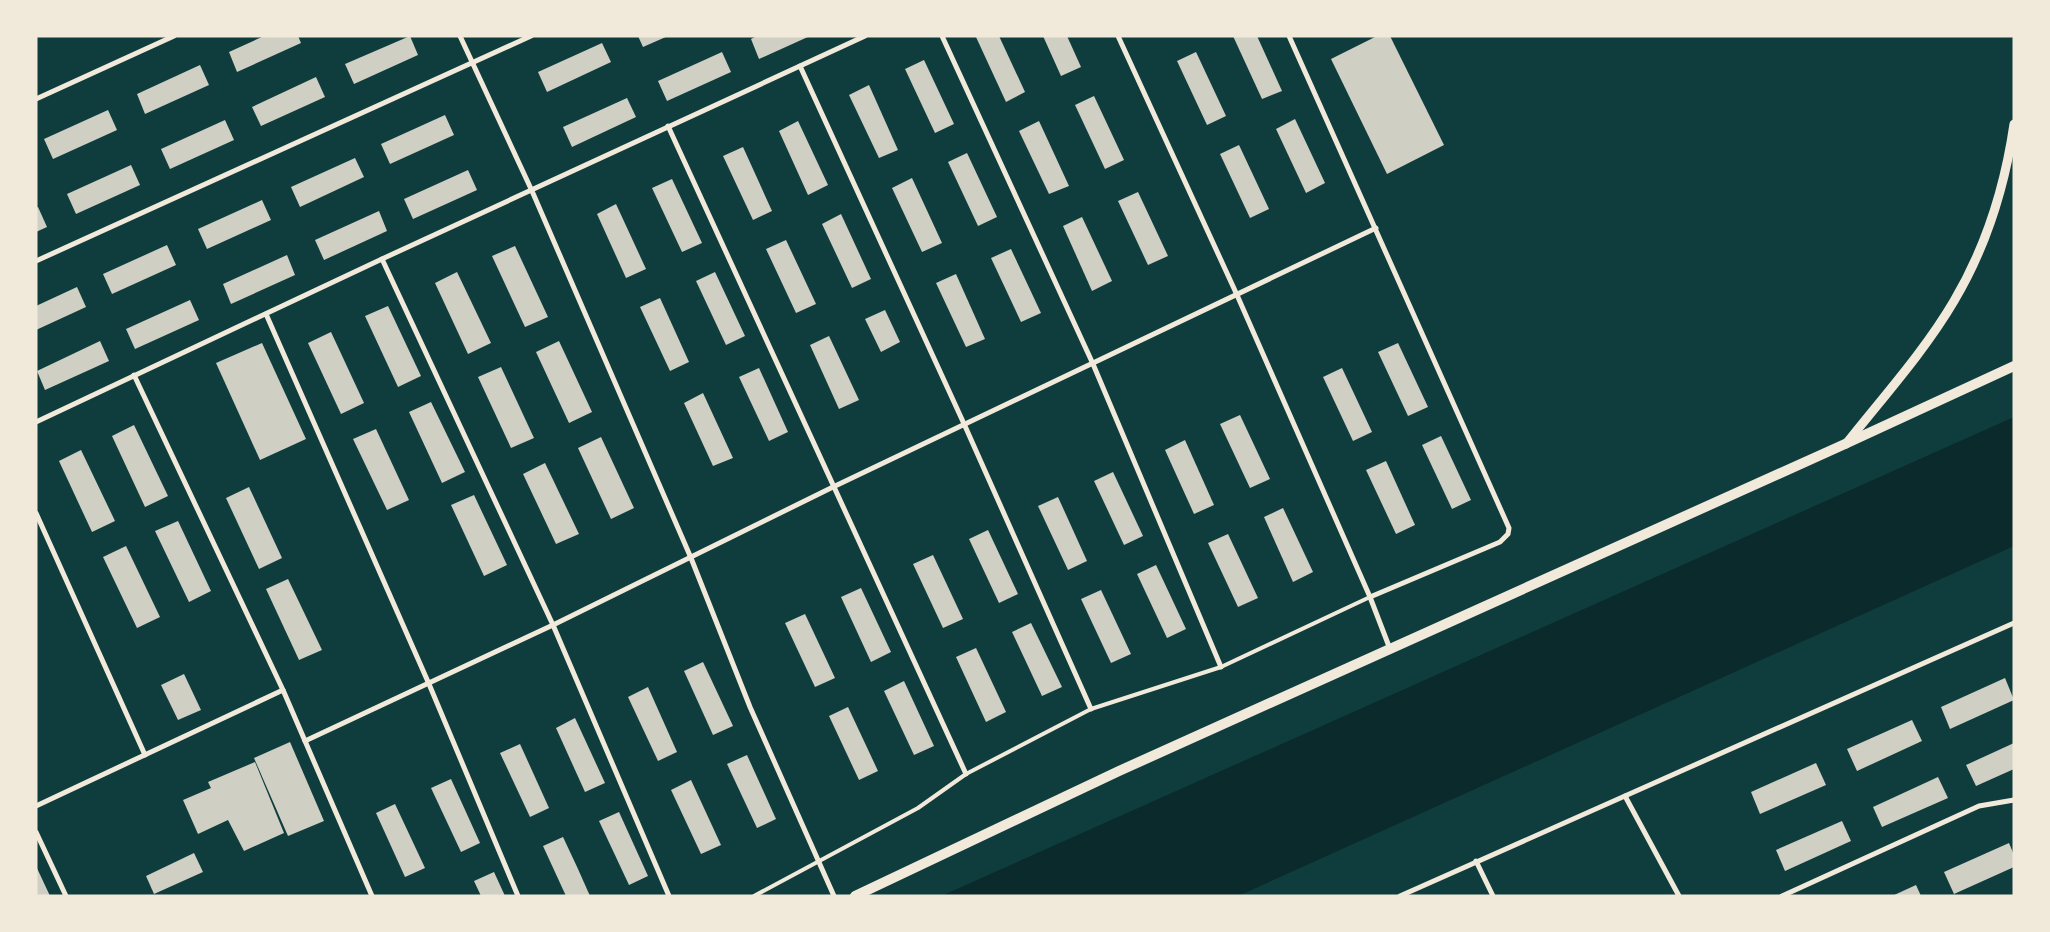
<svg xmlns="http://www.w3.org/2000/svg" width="2050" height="932" font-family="'Times New Roman',serif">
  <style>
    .water { fill: #0a2a2b }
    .building { fill: #cfcfc3 }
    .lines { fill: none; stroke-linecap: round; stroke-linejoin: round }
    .service { stroke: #f1e9da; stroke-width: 4 }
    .minor { stroke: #f1e9da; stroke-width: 5 }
    .tertiary { stroke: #f1e9da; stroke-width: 9 }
    .secondary { stroke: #f1e9da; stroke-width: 10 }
  </style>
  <rect width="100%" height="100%" fill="#0f3d3e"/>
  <path class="water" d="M 2014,417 L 2014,546 L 1238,896 L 941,896 Z"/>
  <g class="building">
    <path d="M 264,36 L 298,36 L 301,43 L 237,72 L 229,52 Z"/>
    <path d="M 410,36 L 418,55 L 354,84 L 345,64 Z"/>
    <path d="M 638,36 L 668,36 L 643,47 Z"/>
    <path d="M 757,36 L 810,36 L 759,59 L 751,39 Z"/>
    <path d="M 978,36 L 999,36 L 1025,92 L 1006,102 L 976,37 Z"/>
    <path d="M 1043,36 L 1067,36 L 1081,67 L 1061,76 Z"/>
    <path d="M 1233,36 L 1257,36 L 1282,91 L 1262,99 Z"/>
    <path d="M 1377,36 L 1390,36 L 1444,145 L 1387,174 L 1331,59 Z"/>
    <path d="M 602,43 L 611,62 L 547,92 L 538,72 Z"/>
    <path d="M 722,52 L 731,72 L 667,101 L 658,81 Z"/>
    <path d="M 1196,52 L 1226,116 L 1207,125 L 1177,61 Z"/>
    <path d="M 924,60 L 954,124 L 935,133 L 905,69 Z"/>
    <path d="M 200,65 L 209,85 L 145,114 L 137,94 Z"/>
    <path d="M 316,77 L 325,97 L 261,126 L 252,107 Z"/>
    <path d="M 869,85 L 898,150 L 879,158 L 849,95 Z"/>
    <path d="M 1094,96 L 1124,160 L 1105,169 L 1075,105 Z"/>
    <path d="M 627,98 L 636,117 L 572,147 L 563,127 Z"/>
    <path d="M 108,110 L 117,130 L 53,159 L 44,139 Z"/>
    <path d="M 445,115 L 454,135 L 390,164 L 381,144 Z"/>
    <path d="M 1295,119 L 1325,183 L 1306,193 L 1276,129 Z"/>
    <path d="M 225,120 L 234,140 L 170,169 L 161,149 Z"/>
    <path d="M 798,121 L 828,185 L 808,195 L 779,131 Z"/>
    <path d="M 1039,121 L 1069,186 L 1049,194 L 1019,131 Z"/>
    <path d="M 1239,145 L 1269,209 L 1250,218 L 1220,154 Z"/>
    <path d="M 743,147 L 772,211 L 753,220 L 723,156 Z"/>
    <path d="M 967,153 L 997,217 L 978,226 L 948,162 Z"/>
    <path d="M 355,158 L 364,177 L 300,207 L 291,187 Z"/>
    <path d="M 131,165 L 140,185 L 76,214 L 67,194 Z"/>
    <path d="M 468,170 L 477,190 L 413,219 L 404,199 Z"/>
    <path d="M 912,178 L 942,243 L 922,252 L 892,188 Z"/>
    <path d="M 672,179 L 702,243 L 682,252 L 652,188 Z"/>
    <path d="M 1138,192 L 1168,256 L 1148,265 L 1118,201 Z"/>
    <path d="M 262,200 L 271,220 L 207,249 L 198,229 Z"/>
    <path d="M 616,204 L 646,269 L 626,278 L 597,214 Z"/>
    <path d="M 38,207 L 47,227 L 36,232 L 36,208 Z"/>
    <path d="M 379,211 L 387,231 L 324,260 L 315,240 Z"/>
    <path d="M 841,214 L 871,279 L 852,288 L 822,224 Z"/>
    <path d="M 1082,217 L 1112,281 L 1092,291 L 1063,226 Z"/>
    <path d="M 786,240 L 816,304 L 796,313 L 766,249 Z"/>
    <path d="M 167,245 L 176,265 L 112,294 L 103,274 Z"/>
    <path d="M 515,246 L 548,317 L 525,327 L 492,256 Z"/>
    <path d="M 1011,249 L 1041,313 L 1021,322 L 991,258 Z"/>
    <path d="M 287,255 L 295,275 L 231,304 L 223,284 Z"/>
    <path d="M 457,272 L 491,343 L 468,354 L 435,283 Z"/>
    <path d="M 715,272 L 745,336 L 726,345 L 696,281 Z"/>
    <path d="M 956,274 L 985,339 L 966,347 L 936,283 Z"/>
    <path d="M 77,287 L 86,307 L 36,330 L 36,306 Z"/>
    <path d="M 660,298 L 689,362 L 670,371 L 640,307 Z"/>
    <path d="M 190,300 L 199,320 L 135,349 L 126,329 Z"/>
    <path d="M 388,306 L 421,376 L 398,387 L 365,316 Z"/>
    <path d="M 885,310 L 900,342 L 881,352 L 865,319 Z"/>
    <path d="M 331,332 L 364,403 L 341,414 L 308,343 Z"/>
    <path d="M 829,336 L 859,400 L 839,409 L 810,345 Z"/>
    <path d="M 100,341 L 109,361 L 45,390 L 37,371 Z"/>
    <path d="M 559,341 L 592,412 L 569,423 L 536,352 Z"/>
    <path d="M 262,343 L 306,439 L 260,460 L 216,363 Z"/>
    <path d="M 1398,343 L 1428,407 L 1408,416 L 1378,352 Z"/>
    <path d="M 501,367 L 534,438 L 511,448 L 478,377 Z"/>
    <path d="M 759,368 L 788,432 L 769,441 L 739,377 Z"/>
    <path d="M 1342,368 L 1372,432 L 1353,441 L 1323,377 Z"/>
    <path d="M 703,393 L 733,458 L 713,466 L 684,403 Z"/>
    <path d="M 431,402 L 465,472 L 442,483 L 409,412 Z"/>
    <path d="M 1240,415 L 1270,479 L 1250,488 L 1220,424 Z"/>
    <path d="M 134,425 L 168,496 L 145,507 L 112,436 Z"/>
    <path d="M 376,429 L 409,500 L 387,510 L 353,439 Z"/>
    <path d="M 1441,436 L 1471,500 L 1452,509 L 1422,445 Z"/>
    <path d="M 601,437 L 634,508 L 611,519 L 578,448 Z"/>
    <path d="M 1185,440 L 1214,505 L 1194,514 L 1165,450 Z"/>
    <path d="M 81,450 L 115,521 L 92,532 L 59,461 Z"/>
    <path d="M 1386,461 L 1415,525 L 1396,534 L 1366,470 Z"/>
    <path d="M 545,463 L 579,534 L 556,544 L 523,474 Z"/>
    <path d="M 1113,472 L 1143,536 L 1124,545 L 1094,481 Z"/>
    <path d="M 249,487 L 282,558 L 259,569 L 226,498 Z"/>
    <path d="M 474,495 L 507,565 L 484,576 L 451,505 Z"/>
    <path d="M 1058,497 L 1087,561 L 1068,570 L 1038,506 Z"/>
    <path d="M 1283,508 L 1313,572 L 1293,582 L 1264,517 Z"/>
    <path d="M 178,521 L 211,591 L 189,602 L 155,531 Z"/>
    <path d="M 988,530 L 1018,594 L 999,603 L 969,539 Z"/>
    <path d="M 1228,534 L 1258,598 L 1238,607 L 1208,543 Z"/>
    <path d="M 126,546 L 160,617 L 137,628 L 103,557 Z"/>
    <path d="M 933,555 L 963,619 L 943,628 L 913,564 Z"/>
    <path d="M 1156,565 L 1186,629 L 1167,638 L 1137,574 Z"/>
    <path d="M 288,579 L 322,650 L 299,660 L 266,589 Z"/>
    <path d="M 861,588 L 891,652 L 871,662 L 841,597 Z"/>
    <path d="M 1101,590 L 1131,654 L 1111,663 L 1081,599 Z"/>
    <path d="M 805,614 L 835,678 L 815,687 L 785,623 Z"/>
    <path d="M 1031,623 L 1062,687 L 1042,696 L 1012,632 Z"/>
    <path d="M 976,648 L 1006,712 L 986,722 L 956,657 Z"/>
    <path d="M 703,662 L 733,726 L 713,735 L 684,671 Z"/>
    <path d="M 184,674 L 201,710 L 178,720 L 161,685 Z"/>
    <path d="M 2005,678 L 2014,700 L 1950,729 L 1941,707 Z"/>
    <path d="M 904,681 L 934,746 L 914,755 L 884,691 Z"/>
    <path d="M 648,687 L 677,752 L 658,761 L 628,697 Z"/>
    <path d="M 848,707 L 878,771 L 859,780 L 829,716 Z"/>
    <path d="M 575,718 L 605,783 L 585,792 L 556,728 Z"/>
    <path d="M 1912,720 L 1922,741 L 1857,771 L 1847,749 Z"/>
    <path d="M 290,742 L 324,821 L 288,836 L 254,758 Z"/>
    <path d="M 2014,743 L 2014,769 L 1976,786 L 1966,765 Z"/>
    <path d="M 520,744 L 549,808 L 530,817 L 500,753 Z"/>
    <path d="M 747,755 L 776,819 L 757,828 L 727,764 Z"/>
    <path d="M 255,762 L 284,833 L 244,851 L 228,820 L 198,834 L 183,800 L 211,788 L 208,782 Z"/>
    <path d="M 1816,763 L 1826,785 L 1760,814 L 1751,792 Z"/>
    <path d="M 1938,777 L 1948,798 L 1882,827 L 1873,807 Z"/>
    <path d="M 451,779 L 480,843 L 461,852 L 431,788 Z"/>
    <path d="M 691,780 L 721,845 L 701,854 L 671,790 Z"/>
    <path d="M 395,804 L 425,868 L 405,877 L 376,813 Z"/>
    <path d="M 619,812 L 648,876 L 629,885 L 599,821 Z"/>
    <path d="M 1842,821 L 1851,841 L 1785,871 L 1776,850 Z"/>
    <path d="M 563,837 L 578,869 L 590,896 L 566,896 L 543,846 Z"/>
    <path d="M 2009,843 L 2014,855 L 2014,867 L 1954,894 L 1944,872 Z"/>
    <path d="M 194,853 L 203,872 L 154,894 L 146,876 Z"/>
    <path d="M 36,866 L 50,896 L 36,896 Z"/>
    <path d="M 494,872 L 505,896 L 481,896 L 474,881 Z"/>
    <path d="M 1916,885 L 1921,896 L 1892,896 Z"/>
  </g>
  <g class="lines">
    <path class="service" d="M 754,896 L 918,808 L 966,774 L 1091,709 L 1221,667 L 1370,597"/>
    <g class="minor">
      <path d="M 460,36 L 532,191 L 691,558 L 750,707 L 834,896"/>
      <path d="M 942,36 L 1093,364 L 1221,667"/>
      <path d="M 1118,36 L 1237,295 L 1370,597 L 1390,649"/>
      <path d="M 1289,36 L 1509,528 L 1508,534 L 1500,542 L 1370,597"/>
      <path d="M 800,66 L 965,426 L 1091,709"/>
      <path d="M 36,99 L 174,36"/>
      <path d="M 668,126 L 966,774"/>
      <path d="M 382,259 L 553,625 L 669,896"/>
      <path d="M 36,261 L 531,36"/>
      <path d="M 266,314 L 429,684 L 518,896"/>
      <path d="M 134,375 L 283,690 L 372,896"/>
      <path d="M 36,422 L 382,259 L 865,36"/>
      <path d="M 36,513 L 145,755"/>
      <path d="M 305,741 L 553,625 L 833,487 L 1376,228"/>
      <path d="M 1625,796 L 1679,896"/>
      <path d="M 36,806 L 283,690"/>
      <path d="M 36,832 L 66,896"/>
      <path d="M 1476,861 L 1493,896"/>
      <path d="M 1400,896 L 2014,623"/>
      <path d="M 1782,896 L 1979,806 L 2014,800"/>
    </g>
    <path class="tertiary" d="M 1846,444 C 1883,397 1924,352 1954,301 C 1986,247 2005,186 2014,124"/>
    <path class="secondary" d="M 855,896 L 1119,771 L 1845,444 L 2014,366"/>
  </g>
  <rect width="2050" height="932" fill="none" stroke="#f1e9da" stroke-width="75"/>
</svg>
